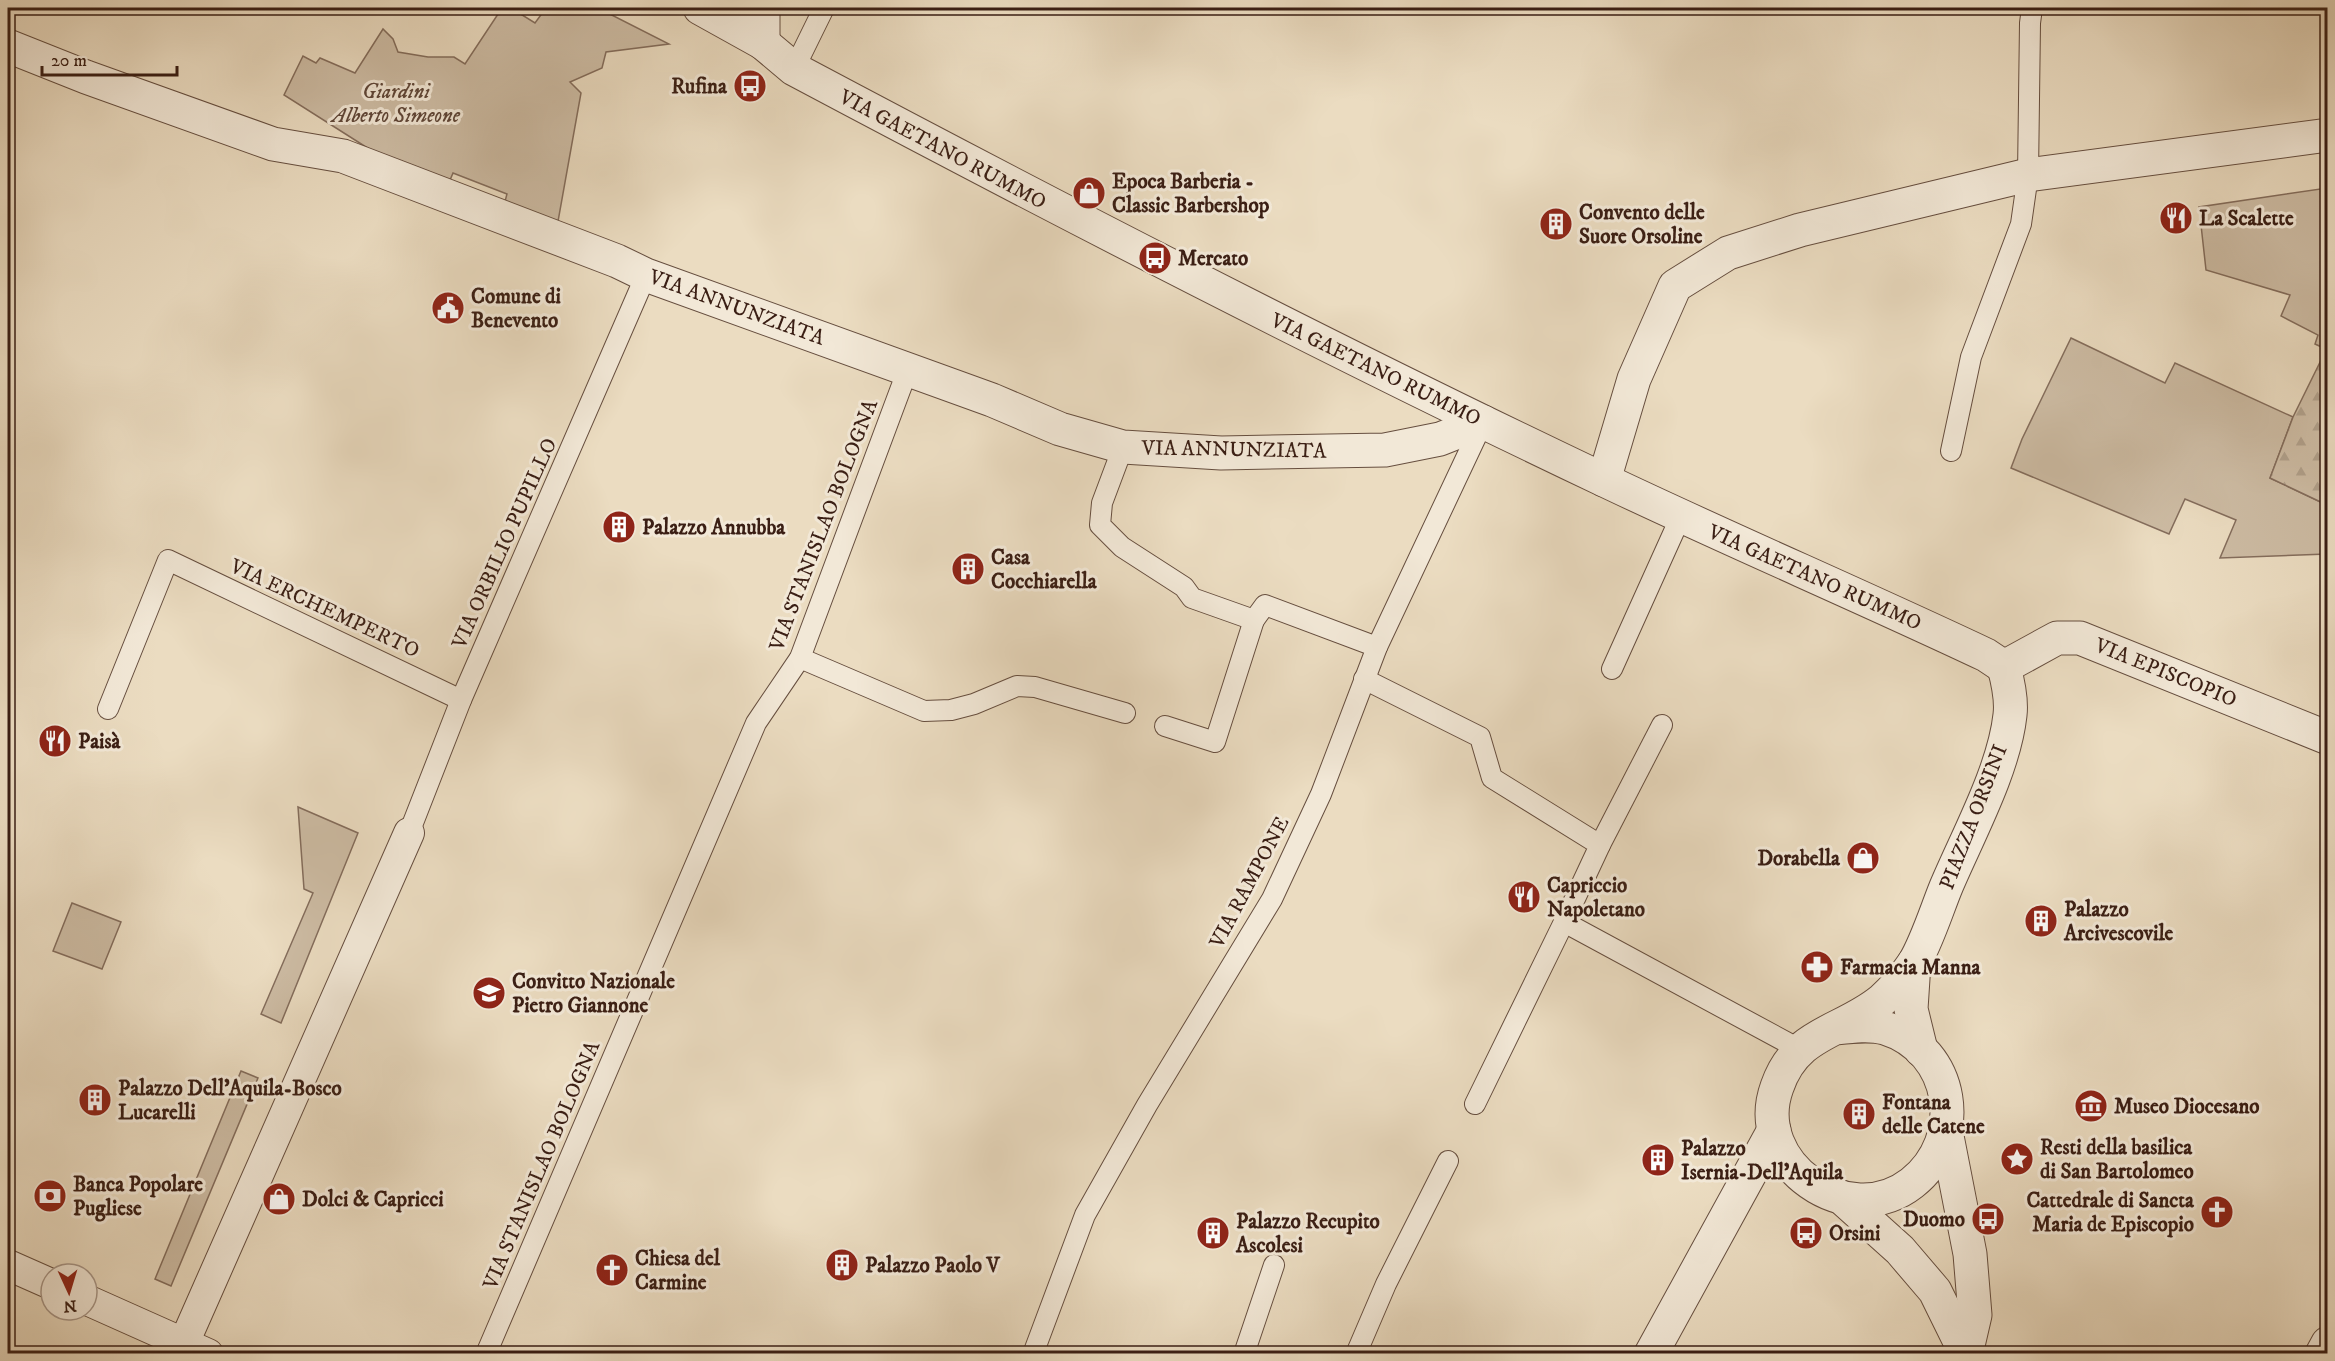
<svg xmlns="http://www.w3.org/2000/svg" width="2335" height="1361" font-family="'IM FELL DW Pica',serif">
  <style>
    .green { fill: #cdbca4; stroke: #846d5c; stroke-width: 1.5 }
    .forest { fill: url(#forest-firs); stroke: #846d5c; stroke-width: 1.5 }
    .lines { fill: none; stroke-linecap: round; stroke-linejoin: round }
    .service-casing { stroke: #664e3f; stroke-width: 22 }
    .pedestrian-casing { stroke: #664e3f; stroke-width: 32 }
    .minor-casing { stroke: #664e3f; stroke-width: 35 }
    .tertiary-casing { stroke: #664e3f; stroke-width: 35 }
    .service { stroke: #f2e8d7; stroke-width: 20 }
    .pedestrian { stroke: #f2e8d7; stroke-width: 30 }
    .minor { stroke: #f2e8d7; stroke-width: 33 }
    .tertiary { stroke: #f2e8d7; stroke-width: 33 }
    .labels { text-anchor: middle; stroke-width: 6; stroke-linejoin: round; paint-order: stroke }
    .poi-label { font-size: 21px; font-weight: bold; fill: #3a1e14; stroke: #f2e8d7; text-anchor: start }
    .park-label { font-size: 21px; font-style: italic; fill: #5f4638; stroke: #f2e8d7 }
    .street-label { font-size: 21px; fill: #3a1e14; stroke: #f2e8d7 }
  </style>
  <defs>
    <pattern id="forest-firs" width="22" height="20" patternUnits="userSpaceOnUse" patternTransform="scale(1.5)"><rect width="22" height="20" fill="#cdbca4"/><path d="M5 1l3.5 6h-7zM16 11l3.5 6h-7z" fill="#b1a18c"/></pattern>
  </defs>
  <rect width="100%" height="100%" fill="#ebdcc1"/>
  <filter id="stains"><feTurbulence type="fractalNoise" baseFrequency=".00333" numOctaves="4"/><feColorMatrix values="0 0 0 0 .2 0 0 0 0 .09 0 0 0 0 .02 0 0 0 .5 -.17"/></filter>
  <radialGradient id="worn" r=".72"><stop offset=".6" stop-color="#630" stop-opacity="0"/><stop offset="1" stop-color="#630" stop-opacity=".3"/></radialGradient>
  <g class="green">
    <path d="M 502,8 L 511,8 L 535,23 L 546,8 L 598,8 L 669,44 L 606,52 L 602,68 L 570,82 L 581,93 L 557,227 L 504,205 L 507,194 L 453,173 L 448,185 L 377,154 L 284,95 L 303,56 L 316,63 L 320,58 L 355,73 L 383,29 L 393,39 L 398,52 L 428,57 L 454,57 L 465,64 Z"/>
    <path d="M 2327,188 L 2327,348 L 2326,349 L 2315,344 L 2318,335 L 2281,316 L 2290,295 L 2206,270 L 2199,207 Z"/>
    <path d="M 2071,338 L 2165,383 L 2175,363 L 2293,417 L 2270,478 L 2327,505 L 2327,554 L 2220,558 L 2236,520 L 2185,499 L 2169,534 L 2011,468 L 2022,439 Z"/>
    <path d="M 298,807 L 358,833 L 281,1023 L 261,1014 L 313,893 L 304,889 Z"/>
    <path d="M 72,903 L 121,922 L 102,969 L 53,951 Z"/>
    <path d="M 241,1071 L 258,1078 L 171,1286 L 155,1279 Z"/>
  </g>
  <path class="forest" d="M 2327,348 L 2327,505 L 2270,478 L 2293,417 Z"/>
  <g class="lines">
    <g class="service-casing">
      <g id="service">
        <path d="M 794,69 L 824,8"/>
        <path d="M 1123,447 L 1102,503 L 1100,525 L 1122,547 L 1184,587 L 1192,598 L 1254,620 L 1265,605 L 1377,647"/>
        <path d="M 1951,451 L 1971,357 L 2021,224 L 2028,175 L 2030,23 L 2032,8"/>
        <path d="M 800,658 L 924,711 L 951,710 L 974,704 L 1017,686 L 1035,687 L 1125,713"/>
        <path d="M 1612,669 L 1681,516"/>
        <path d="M 1364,679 L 1480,737 L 1492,778 L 1600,845 L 1564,922 L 1799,1049"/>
        <path d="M 108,709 L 168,560 L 461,700"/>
        <path d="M 1165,726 L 1215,742 L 1254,620"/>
        <path d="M 409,833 L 461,700 L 646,275"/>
        <path d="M 1600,845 L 1662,725"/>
        <path d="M 1475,1104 L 1564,922"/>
        <path d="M 486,1354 L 756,723 L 800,658 L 908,369"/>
        <path d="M 1033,1354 L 1085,1215 L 1147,1105 L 1272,899 L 1321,794 L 1377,647 L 1483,422"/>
        <path d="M 1244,1354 L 1274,1265"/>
        <path d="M 1356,1354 L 1386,1284 L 1448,1161"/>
      </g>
    </g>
    <g class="pedestrian-casing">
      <g id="pedestrian">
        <path d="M 8,1265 L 51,1284"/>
        <path d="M 87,1300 L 208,1354"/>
        <path d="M 184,1343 L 409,833"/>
      </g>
    </g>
    <g class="minor-casing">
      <g id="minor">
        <path d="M 763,43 L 794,69 C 1061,211 1330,350 1604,480 C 1730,540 1859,595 1986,655 L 2004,667"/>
        <path d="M 8,46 L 86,77 L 273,144 L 343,156 L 617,261 L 646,275 L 992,400 L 1060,429 L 1123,447 L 1221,453 L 1385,450 L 1440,439 L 1483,422"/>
        <path d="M 1604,480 L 1634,379 L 1675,286 L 1728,253 L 1800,230 L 2028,175 L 2328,135"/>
        <path d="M 2004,667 L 2057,638 L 2080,638 L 2328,738"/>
        <path d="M 1914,963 L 1911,1009 L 1921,1050"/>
        <path d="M 1837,1028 C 1853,1026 1870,1024 1885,1028 C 1955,1050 1968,1139 1912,1183 C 1848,1233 1749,1164 1777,1087 C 1796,1031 1842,1033 1882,1000 C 1892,991 1906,975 1914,963 C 1926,944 1937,909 1946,887 C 1968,835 2004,770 2010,715 C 2012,699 2008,682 2004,667"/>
        <path d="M 1946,1131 L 1970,1254 L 1975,1315 L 1966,1354"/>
        <path d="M 1841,1197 L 1900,1250 L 1935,1291 L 1966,1354"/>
        <path d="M 1651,1354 L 1774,1130"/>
        <path d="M 2322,1354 L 2328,1343"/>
      </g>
    </g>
    <g class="tertiary-casing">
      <path id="tertiary" d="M 700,8 L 763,43 L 763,8"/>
    </g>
    <use href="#service" class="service"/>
    <use href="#pedestrian" class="pedestrian"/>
    <use href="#minor" class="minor"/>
    <use href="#tertiary" class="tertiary"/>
  </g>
  <defs>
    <g id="bus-disc" transform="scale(1.725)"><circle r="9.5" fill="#8f2418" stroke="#f2e8d7"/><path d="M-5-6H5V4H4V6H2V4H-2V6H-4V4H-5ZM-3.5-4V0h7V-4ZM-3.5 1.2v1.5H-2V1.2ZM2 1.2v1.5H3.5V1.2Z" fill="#fff"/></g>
    <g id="shop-disc" transform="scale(1.725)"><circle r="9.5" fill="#8f2418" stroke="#f2e8d7"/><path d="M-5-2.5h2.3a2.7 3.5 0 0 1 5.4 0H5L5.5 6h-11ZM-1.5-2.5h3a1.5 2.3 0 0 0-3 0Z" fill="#fff"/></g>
    <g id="restaurant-disc" transform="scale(1.725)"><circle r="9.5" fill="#8f2418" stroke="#f2e8d7"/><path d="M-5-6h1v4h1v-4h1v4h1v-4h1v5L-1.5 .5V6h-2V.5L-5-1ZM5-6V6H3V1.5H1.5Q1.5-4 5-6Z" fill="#fff"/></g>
    <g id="building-disc" transform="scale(1.725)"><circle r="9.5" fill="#8f2418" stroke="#f2e8d7"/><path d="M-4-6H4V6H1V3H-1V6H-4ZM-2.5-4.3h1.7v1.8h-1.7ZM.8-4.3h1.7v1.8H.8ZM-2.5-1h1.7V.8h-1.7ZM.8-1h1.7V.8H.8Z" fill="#fff"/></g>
    <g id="civic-disc" transform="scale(1.725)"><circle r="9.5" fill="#8f2418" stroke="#f2e8d7"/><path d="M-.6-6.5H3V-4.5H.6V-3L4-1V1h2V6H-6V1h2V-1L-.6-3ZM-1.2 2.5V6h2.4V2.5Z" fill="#fff"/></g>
    <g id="pharmacy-disc" transform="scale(1.725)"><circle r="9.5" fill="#8f2418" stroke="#f2e8d7"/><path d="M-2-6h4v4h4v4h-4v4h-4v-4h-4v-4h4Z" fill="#fff"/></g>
    <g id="school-disc" transform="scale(1.725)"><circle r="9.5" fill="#8f2418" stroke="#f2e8d7"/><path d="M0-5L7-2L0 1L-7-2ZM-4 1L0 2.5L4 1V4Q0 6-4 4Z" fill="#fff"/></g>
    <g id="museum-disc" transform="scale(1.725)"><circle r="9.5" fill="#8f2418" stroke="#f2e8d7"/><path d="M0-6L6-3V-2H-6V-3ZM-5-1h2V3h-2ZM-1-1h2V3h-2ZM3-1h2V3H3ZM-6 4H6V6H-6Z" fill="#fff"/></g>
    <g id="sight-disc" transform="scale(1.725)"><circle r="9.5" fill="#8f2418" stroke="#f2e8d7"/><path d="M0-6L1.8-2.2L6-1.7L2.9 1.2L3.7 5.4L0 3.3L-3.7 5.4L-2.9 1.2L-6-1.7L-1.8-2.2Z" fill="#fff"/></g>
    <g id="bank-disc" transform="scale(1.725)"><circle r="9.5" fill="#8f2418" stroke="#f2e8d7"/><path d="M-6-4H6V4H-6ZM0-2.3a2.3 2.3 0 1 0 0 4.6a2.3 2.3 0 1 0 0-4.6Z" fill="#fff"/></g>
    <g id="church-disc" transform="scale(1.725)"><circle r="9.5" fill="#8f2418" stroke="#f2e8d7"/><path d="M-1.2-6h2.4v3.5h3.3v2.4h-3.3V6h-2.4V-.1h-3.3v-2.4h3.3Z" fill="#fff"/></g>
  </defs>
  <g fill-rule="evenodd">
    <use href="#bus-disc" x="750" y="86"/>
    <use href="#shop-disc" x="1089" y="193"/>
    <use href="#restaurant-disc" x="2176" y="218"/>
    <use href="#building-disc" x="1556" y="224"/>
    <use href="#bus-disc" x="1155" y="258"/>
    <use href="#civic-disc" x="448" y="308"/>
    <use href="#building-disc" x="619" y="527"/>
    <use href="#building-disc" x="968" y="569"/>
    <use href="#restaurant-disc" x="55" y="741"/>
    <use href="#shop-disc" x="1863" y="858"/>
    <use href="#restaurant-disc" x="1524" y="897"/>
    <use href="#building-disc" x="2041" y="921"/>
    <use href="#pharmacy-disc" x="1817" y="967"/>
    <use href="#school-disc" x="489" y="993"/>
    <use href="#building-disc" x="95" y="1100"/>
    <use href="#museum-disc" x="2091" y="1106"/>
    <use href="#building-disc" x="1859" y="1114"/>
    <use href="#sight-disc" x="2017" y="1159"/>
    <use href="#building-disc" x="1658" y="1160"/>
    <use href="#bank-disc" x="50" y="1196"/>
    <use href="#shop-disc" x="279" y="1199"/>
    <use href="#church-disc" x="2217" y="1212"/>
    <use href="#bus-disc" x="1988" y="1219"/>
    <use href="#building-disc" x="1213" y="1233"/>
    <use href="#bus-disc" x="1806" y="1233"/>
    <use href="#building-disc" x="842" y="1265"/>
    <use href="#church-disc" x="612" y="1270"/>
  </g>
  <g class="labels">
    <g class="poi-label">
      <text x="727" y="93" text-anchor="end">Rufina</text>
      <text x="1112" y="188">Epoca Barberia -<tspan x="1112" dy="24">Classic Barbershop</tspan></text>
      <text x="1579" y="219">Convento delle<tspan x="1579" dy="24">Suore Orsoline</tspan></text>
      <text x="2199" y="225">La Scalette</text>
      <text x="1178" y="265">Mercato</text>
      <text x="471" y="303">Comune di<tspan x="471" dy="24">Benevento</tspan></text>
      <text x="642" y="534">Palazzo Annubba</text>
      <text x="991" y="564">Casa<tspan x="991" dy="24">Cocchiarella</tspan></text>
      <text x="78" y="748">Paisà</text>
      <text x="1840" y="865" text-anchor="end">Dorabella</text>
      <text x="1547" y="892">Capriccio<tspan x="1547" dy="24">Napoletano</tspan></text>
      <text x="2064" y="916">Palazzo<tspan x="2064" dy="24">Arcivescovile</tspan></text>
      <text x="1840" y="974">Farmacia Manna</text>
      <text x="512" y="988">Convitto Nazionale<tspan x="512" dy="24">Pietro Giannone</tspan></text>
      <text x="118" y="1095">Palazzo Dell'Aquila-Bosco<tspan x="118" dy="24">Lucarelli</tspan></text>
      <text x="1882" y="1109">Fontana<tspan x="1882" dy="24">delle Catene</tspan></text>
      <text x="2114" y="1113">Museo Diocesano</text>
      <text x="2040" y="1154">Resti della basilica<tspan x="2040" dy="24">di San Bartolomeo</tspan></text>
      <text x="1681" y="1155">Palazzo<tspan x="1681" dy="24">Isernia-Dell'Aquila</tspan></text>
      <text x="73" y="1191">Banca Popolare<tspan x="73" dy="24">Pugliese</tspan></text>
      <text x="302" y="1206">Dolci &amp; Capricci</text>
      <text x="2194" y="1207" text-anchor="end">Cattedrale di Sancta<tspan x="2194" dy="24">Maria de Episcopio</tspan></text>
      <text x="1965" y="1226" text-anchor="end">Duomo</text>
      <text x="1236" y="1228">Palazzo Recupito<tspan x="1236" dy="24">Ascolesi</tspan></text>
      <text x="1829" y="1240">Orsini</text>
      <text x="635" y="1265">Chiesa del<tspan x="635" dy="24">Carmine</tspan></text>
      <text x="865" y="1272">Palazzo Paolo V</text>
    </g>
    <g class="park-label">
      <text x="396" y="98">Giardini<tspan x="396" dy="24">Alberto Simeone</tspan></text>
    </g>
    <g class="street-label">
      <text transform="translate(943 149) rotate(28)" y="7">VIA GAETANO RUMMO</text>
      <text transform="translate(737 307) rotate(20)" y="7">VIA ANNUNZIATA</text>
      <text transform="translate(1376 369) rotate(26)" y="7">VIA GAETANO RUMMO</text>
      <text transform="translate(1234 449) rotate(1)" y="7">VIA ANNUNZIATA</text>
      <text transform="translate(823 525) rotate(-69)" y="7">VIA STANISLAO BOLOGNA</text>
      <text transform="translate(504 543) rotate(-66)" y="7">VIA ORBILIO PUPILLO</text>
      <text transform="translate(1815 577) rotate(24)" y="7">VIA GAETANO RUMMO</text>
      <text transform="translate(325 608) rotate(25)" y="7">VIA ERCHEMPERTO</text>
      <text transform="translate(2166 672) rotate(22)" y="7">VIA EPISCOPIO</text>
      <text transform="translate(1973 817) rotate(-69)" y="7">PIAZZA ORSINI</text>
      <text transform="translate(1249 882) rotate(-62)" y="7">VIA RAMPONE</text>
      <text transform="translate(541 1165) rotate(-67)" y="7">VIA STANISLAO BOLOGNA</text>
    </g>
  </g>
  <rect width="2335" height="1361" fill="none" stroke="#ebdcc1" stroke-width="30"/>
  <rect x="9" y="9" width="2317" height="1343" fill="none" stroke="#3a1e14" stroke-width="3"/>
  <rect x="15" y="15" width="2305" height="1331" fill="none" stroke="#3a1e14" stroke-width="1.5"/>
  <g transform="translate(69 1292) rotate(176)"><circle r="28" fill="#f2e8d7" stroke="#a89789" stroke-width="1.5"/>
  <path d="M0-4.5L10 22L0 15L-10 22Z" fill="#8f2418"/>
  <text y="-9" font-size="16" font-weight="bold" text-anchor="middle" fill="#3a1e14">N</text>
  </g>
  <path d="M42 66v9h135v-9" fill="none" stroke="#3a1e14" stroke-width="3"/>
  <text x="51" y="66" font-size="18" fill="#3a1e14" stroke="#f2e8d7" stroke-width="4.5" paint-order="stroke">20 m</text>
  <rect width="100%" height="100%" filter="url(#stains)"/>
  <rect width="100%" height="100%" fill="url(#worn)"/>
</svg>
